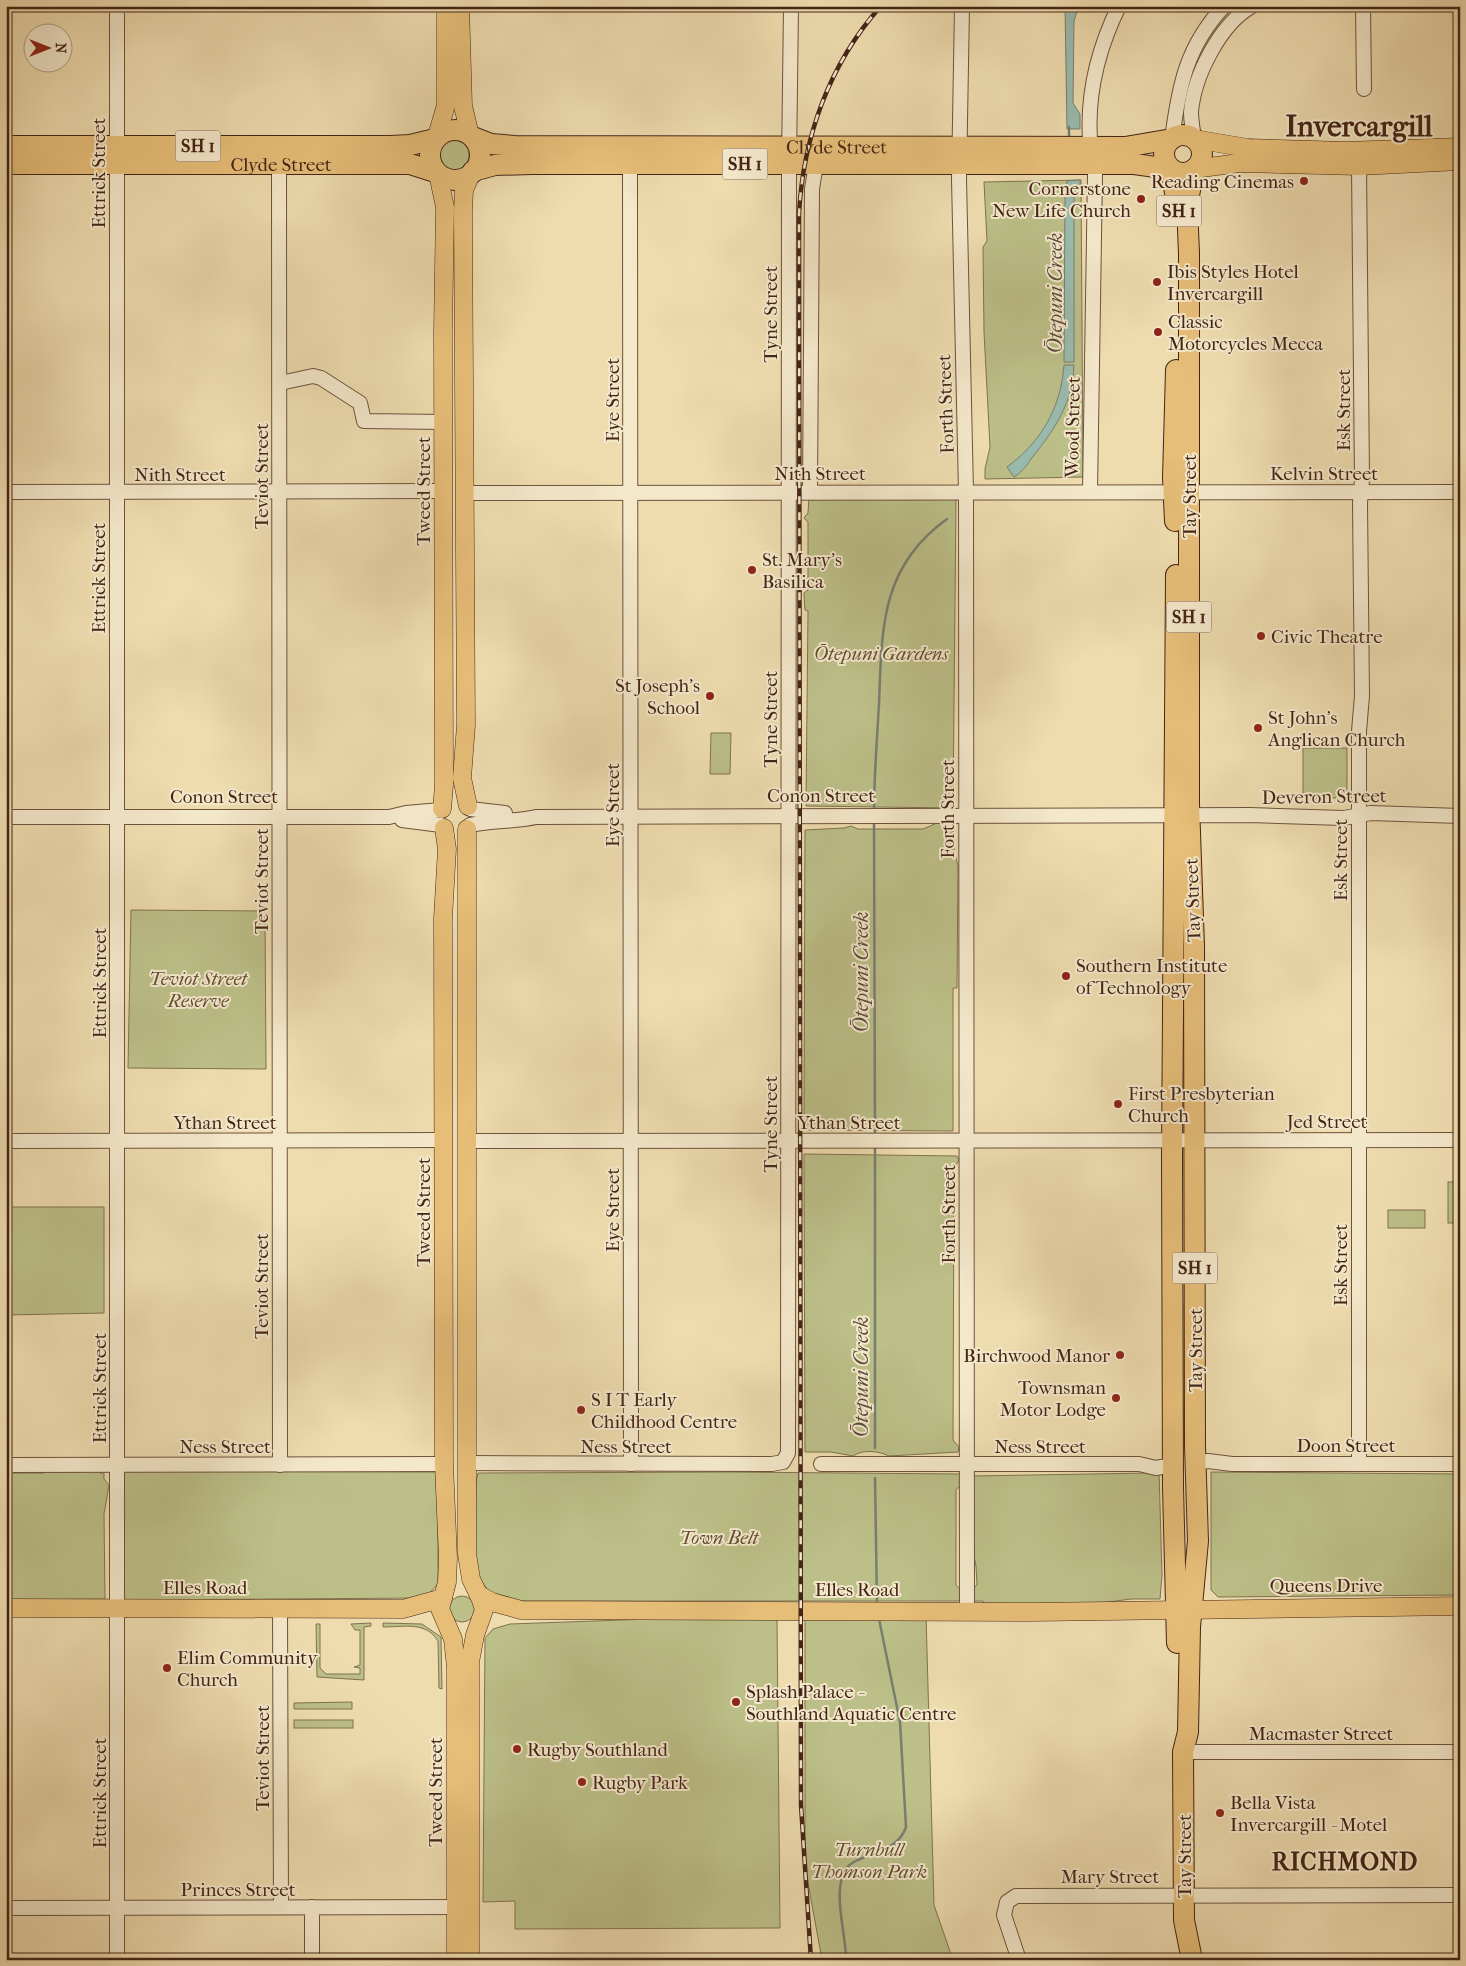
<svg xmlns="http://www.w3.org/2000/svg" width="1466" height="1966" font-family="'IM FELL French Canon',serif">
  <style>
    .green { fill: #bcbf88; stroke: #80724f }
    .water { fill: #99bbae; stroke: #777f71 }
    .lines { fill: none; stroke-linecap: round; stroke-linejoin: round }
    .stream { stroke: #777f71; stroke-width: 2.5 }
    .minor-casing { stroke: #6e523c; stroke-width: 16 }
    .major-casing { stroke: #442416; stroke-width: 19 }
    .highway-casing { stroke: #442416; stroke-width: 22 }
    .minor { stroke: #f4e8cb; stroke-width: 14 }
    .major { stroke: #e7be78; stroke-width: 18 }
    .highway { stroke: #e7be78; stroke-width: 20 }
    .rail-casing { stroke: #442416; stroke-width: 4.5 }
    .rail { stroke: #f4e8cb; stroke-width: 2.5; stroke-dasharray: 8; stroke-linecap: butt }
    .poi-dot { fill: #8f2418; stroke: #f4e8cb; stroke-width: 2 }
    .labels { text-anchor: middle; stroke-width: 4; stroke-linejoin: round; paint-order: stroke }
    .shield { fill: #f4e8cb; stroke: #795f4c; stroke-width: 1 }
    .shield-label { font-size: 18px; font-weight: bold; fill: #442416 }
    .street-label { font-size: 19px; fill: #442416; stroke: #f4e8cb }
    .poi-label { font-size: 19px; fill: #442416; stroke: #f4e8cb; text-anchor: start }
    .park-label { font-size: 19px; font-style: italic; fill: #624b32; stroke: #f4e8cb }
    .water-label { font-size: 20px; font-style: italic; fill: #594a3c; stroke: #f4e8cb }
    .district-label { font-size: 24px; font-weight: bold; letter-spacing: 1px; fill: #442416; stroke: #f4e8cb }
    .town-label { font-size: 29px; font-weight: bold; fill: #442416; stroke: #f4e8cb }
  </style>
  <rect width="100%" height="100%" fill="#eedcaf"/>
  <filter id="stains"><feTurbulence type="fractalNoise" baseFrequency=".004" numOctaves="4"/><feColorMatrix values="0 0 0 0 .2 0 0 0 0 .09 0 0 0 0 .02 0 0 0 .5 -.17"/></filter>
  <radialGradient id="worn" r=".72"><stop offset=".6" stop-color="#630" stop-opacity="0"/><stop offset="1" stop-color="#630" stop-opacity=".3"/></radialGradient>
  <g class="green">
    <circle cx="454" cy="155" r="15"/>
    <path d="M 1081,180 L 1083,477 L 985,479 L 985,469 L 990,447 L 984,332 L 983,247 L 987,241 L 984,182 Z"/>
    <path d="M 809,497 L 956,499 L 953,808 L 806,806 L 808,611 L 805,610 L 804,593 L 808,590 L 808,522 L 804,518 L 808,513 Z"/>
    <path d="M 711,733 L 731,733 L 730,774 L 710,774 Z"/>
    <rect x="1303" y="748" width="44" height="50"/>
    <path d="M 937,823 L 946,824 L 946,828 L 953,830 L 954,850 L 958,866 L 957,988 L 953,988 L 953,1131 L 804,1130 L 805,830 L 844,828 L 851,826 L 858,829 L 923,829 Z"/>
    <path d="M 131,910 L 265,911 L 266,1069 L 128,1068 Z"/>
    <path d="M 804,1154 L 957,1156 L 959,1160 L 954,1169 L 953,1440 L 959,1447 L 958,1452 L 889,1456 C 879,1451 863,1449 853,1456 L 831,1452 L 805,1452 Z"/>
    <rect x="1448" y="1182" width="12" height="41"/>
    <path d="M 6,1207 L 104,1207 L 104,1313 L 6,1315 Z"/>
    <rect x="1388" y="1210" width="37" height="18"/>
    <path d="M 1181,1304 L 1187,1304 L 1186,1445 L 1178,1445 Z"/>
    <path d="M 96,1468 L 100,1473 L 104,1473 L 104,1479 L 109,1485 L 104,1514 L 105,1599 L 6,1600 L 6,1473 L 44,1473 L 48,1469 Z"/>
    <path d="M 124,1471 L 438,1472 L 438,1584 L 425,1598 L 124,1600 Z"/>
    <path d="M 1159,1471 L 1162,1575 L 1160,1599 L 1131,1599 L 1101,1603 L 984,1604 L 983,1601 L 973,1601 L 971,1590 L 977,1585 L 976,1566 L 973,1551 L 972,1476 L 1150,1473 Z"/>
    <path d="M 730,1472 L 960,1474 L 961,1485 L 956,1490 L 956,1585 L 961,1590 L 962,1598 L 958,1601 L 511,1601 L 493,1596 L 484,1585 L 474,1569 L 476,1482 L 478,1473 Z"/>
    <path d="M 1211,1472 L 1460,1474 L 1460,1595 L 1218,1597 L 1211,1590 Z"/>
    <circle cx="462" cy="1609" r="13"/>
    <path d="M 805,1614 L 926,1614 L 934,1905 L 953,1960 L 822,1960 L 805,1866 Z"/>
    <path d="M 679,1618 L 777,1619 L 780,1928 L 515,1929 L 515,1901 L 483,1902 L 485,1638 L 493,1629 L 510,1624 Z"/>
    <path d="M 371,1623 L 371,1626 L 364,1627 L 364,1680 L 317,1677 L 316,1624 L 320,1624 L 320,1668 L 326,1674 L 360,1674 L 360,1668 L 354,1667 L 360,1665 L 360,1630 L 355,1630 L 351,1624 Z"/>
    <path d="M 383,1623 L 422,1624 L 441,1637 L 442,1689 L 439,1688 L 438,1641 C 426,1621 404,1627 383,1627 Z"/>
    <path d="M 352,1702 L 352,1709 L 294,1709 L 294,1703 Z"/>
    <rect x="294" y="1720" width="59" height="8"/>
  </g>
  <g class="water">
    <path d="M 1079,6 L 1074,21 L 1073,103 L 1080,114 L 1080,129 L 1067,129 L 1065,7 Z"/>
    <path d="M 1080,180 L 1080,186 L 1074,198 L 1074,362 L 1064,362 L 1065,197 L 1067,181 Z"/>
    <path d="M 1064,365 L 1074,365 C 1073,401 1056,428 1034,455 C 1028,463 1024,471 1014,477 L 1007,467 C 1041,442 1061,408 1064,365 Z"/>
  </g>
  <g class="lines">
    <g class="stream">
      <path d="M 1069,127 L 1069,139"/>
      <path d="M 874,812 C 874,776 877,740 879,704 C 882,629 880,567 947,519"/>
      <path d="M 874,820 L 875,1137"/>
      <path d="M 875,1145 L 875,1448"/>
      <path d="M 875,1478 L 877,1604"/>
      <path d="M 846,1960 C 846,1933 834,1900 843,1874 C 851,1851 895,1859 906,1827 L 900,1722 L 879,1619"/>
    </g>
    <g class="minor-casing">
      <g id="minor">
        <path d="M 117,6 L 117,1960"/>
        <path d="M 962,6 L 959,179 L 966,492 L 967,1611"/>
        <path d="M 1363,6 L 1364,89"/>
        <path d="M 1172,139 C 1179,86 1186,47 1224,6"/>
        <path d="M 1194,139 C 1193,130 1191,121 1191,112 C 1194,76 1220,24 1252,6"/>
        <path d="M 630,155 L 631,1464"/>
        <path d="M 279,157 L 280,1465"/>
        <path d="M 1359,166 L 1362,480 L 1360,503 L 1362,696 L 1359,731 L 1359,1464"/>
        <path d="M 280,383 L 313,376 L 321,378 L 360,403 L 364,421 L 444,422"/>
        <path d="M 6,492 L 444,491"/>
        <path d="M 810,492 L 812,189 L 816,164"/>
        <path d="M 1090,492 L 1095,174 C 1094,162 1091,150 1090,139 C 1087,93 1099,47 1119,6"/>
        <path d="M 466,493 L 1460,492"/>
        <path d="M 470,809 L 505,813"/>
        <path d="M 6,817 L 389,817 L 406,813 L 441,810"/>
        <path d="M 402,820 L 441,825"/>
        <path d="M 470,825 C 492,820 514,822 536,817 L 1250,815 L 1344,818 L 1371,813 L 1460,816"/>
        <path d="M 6,1141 L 444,1140"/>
        <path d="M 466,1141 L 1460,1140"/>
        <path d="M 466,1463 L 772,1464 L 783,1462 L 788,1453 L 789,164 L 791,6"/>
        <path d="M 1195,1463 L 1208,1461 L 1232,1464 L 1460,1464"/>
        <path d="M 821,1464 L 1139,1464 L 1156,1468 L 1173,1465"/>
        <path d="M 6,1465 L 444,1464"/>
        <path d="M 280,1608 L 281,1907"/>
        <path d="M 1183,1752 L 1460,1752"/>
        <path d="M 312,1907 L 312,1960"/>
        <path d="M 6,1908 L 466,1907"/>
        <path d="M 1019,1960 L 1004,1915 L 1007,1902 L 1016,1896 L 1460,1895"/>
      </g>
    </g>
    <g class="major-casing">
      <g id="major">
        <path d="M 460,6 L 463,106 L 470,135"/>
        <path d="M 437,136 L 446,105 L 446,6"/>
        <path d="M 1194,139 L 1248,148 L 1346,151 L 1460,147"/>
        <path d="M 1194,169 L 1239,163 L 1359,166 L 1460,161"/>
        <path d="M 438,174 L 445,207 L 443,331 L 444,785 L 442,809"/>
        <path d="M 468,806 L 462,778 L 466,725 L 463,211 L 464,190 L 471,174"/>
        <path d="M 444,828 L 447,849 L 443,918 L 444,1464 L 448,1558 L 447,1582 L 440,1609 L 453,1639 L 456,1667 L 456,1960"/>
        <path d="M 467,829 L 467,1554 L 471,1579 L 481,1600 L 484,1610 L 475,1635 L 470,1662 L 470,1960"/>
        <path d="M 479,1595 L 492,1602 L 521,1610 L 1034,1612 L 1460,1606"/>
        <path d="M 6,1608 L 403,1609 L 443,1598"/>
      </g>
    </g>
    <g class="highway-casing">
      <g id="highway">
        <circle cx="455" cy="155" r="25"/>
        <circle cx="1183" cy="154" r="19"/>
        <path id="s1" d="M 473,137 L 491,144 L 515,146 L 1125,147 L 1172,139"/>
        <path d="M 6,146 L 390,146 L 410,145 L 435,139"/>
        <path id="s2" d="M 6,164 L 410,164 L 435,172"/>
        <path d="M 1171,169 L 1179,216"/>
        <path d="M 473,171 L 495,165 L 532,164 L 1134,164 L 1171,169"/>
        <path d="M 1175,521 L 1173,478 L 1176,370"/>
        <path d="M 1176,575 L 1172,1157 L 1173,1487 L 1177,1643"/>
        <path d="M 1192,1960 L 1184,1920 L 1183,1752 L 1188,1732 L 1190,1627 L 1198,1541 L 1195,1446 L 1194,946 L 1189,804 L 1189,253 L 1187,206 L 1194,169"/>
      </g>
    </g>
    <use href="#minor" class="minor"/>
    <use href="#major" class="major"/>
    <use href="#highway" class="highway"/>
    <g class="rail-casing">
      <path id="rail" d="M 811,1960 L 801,1805 L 799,214 C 803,138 829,64 881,6"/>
    </g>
    <use href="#rail" class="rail"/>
  </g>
  <g class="poi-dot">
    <circle cx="1304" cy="181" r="5"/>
    <circle cx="1141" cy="199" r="5"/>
    <circle cx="1157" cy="282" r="5"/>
    <circle cx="1158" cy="332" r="5"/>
    <circle cx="752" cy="570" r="5"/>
    <circle cx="1261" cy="636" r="5"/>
    <circle cx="710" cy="696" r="5"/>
    <circle cx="1258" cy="728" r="5"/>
    <circle cx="1066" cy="976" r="5"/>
    <circle cx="1118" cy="1104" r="5"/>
    <circle cx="1120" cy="1355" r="5"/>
    <circle cx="1116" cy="1398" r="5"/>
    <circle cx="581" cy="1410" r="5"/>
    <circle cx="167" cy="1668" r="5"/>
    <circle cx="736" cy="1702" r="5"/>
    <circle cx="517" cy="1749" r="5"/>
    <circle cx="582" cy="1782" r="5"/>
    <circle cx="1220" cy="1813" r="5"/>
  </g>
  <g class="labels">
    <g class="shield">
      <rect x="175.5" y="130.5" width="45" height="31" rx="4"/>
      <rect x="722.5" y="148.5" width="45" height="31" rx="4"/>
      <rect x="1156.5" y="195.5" width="45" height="31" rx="4"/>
      <rect x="1166.5" y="601.5" width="45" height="31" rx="4"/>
      <rect x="1172.5" y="1252.5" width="45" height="31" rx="4"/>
    </g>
    <g class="shield-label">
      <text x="198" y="152">SH 1</text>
      <text x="745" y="170">SH 1</text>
      <text x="1179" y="217">SH 1</text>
      <text x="1189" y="623">SH 1</text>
      <text x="1195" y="1274">SH 1</text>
    </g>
    <g class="street-label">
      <text dy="7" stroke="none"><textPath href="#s1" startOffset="365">Clyde Street</textPath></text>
      <text dy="7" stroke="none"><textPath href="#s2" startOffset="275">Clyde Street</textPath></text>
      <text transform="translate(98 173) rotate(-90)" y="7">Ettrick Street</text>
      <text transform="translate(770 314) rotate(-90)" y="7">Tyne Street</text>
      <text transform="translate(612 400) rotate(-90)" y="7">Eye Street</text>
      <text transform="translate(945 404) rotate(-92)" y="7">Forth Street</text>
      <text transform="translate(1343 410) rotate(-90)" y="7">Esk Street</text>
      <text transform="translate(1072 427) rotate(-89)" y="7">Wood Street</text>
      <text x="820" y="480">Nith Street</text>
      <text x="1324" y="480">Kelvin Street</text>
      <text x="180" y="481">Nith Street</text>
      <text transform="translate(261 476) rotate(-90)" y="7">Teviot Street</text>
      <text transform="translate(423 491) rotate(-90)" y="7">Tweed Street</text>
      <text transform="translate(1189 496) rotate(-90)" y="7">Tay Street</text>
      <text transform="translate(98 578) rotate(-90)" y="7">Ettrick Street</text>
      <text transform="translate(770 719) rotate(-90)" y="7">Tyne Street</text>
      <text x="821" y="802">Conon Street</text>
      <text x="224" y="803">Conon Street</text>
      <text transform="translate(1324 796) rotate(-1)" y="7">Deveron Street</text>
      <text transform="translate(612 805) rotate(-90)" y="7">Eye Street</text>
      <text transform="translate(947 809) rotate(-90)" y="7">Forth Street</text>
      <text transform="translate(1340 860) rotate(-90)" y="7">Esk Street</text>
      <text transform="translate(261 881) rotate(-90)" y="7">Teviot Street</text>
      <text transform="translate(1192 900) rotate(-92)" y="7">Tay Street</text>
      <text transform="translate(99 983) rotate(-90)" y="7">Ettrick Street</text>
      <text x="1327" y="1128">Jed Street</text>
      <text x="225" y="1129">Ythan Street</text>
      <text x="849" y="1129">Ythan Street</text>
      <text transform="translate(770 1124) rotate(-90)" y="7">Tyne Street</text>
      <text transform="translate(612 1210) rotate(-90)" y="7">Eye Street</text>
      <text transform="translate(423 1212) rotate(-90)" y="7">Tweed Street</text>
      <text transform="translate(948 1214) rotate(-90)" y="7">Forth Street</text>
      <text transform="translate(1340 1265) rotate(-90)" y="7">Esk Street</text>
      <text transform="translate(261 1286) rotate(-90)" y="7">Teviot Street</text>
      <text transform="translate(1195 1350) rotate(-90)" y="7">Tay Street</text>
      <text transform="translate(99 1388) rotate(-90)" y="7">Ettrick Street</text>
      <text x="1346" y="1452">Doon Street</text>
      <text x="225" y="1453">Ness Street</text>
      <text x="626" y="1453">Ness Street</text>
      <text x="1040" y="1453">Ness Street</text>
      <text x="1326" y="1592">Queens Drive</text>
      <text x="205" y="1594">Elles Road</text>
      <text x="857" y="1596">Elles Road</text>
      <text x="1321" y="1740">Macmaster Street</text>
      <text transform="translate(262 1758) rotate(-90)" y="7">Teviot Street</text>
      <text transform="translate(435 1792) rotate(-90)" y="7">Tweed Street</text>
      <text transform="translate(99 1793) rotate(-90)" y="7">Ettrick Street</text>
      <text transform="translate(1184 1856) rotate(-90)" y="7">Tay Street</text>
      <text x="1110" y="1883">Mary Street</text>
      <text x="238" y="1896">Princes Street</text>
    </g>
    <g class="poi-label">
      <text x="1294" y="188" text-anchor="end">Reading Cinemas</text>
      <text x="1131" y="195" text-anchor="end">Cornerstone<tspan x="1131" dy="22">New Life Church</tspan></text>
      <text x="1167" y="278">Ibis Styles Hotel<tspan x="1167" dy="22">Invercargill</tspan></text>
      <text x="1168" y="328">Classic<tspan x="1168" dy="22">Motorcycles Mecca</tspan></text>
      <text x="762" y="566">St. Mary's<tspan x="762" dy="22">Basilica</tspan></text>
      <text x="1271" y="643">Civic Theatre</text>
      <text x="700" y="692" text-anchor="end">St Joseph's<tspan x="700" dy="22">School</tspan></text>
      <text x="1268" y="724">St John's<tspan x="1268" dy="22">Anglican Church</tspan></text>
      <text x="1076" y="972">Southern Institute<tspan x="1076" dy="22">of Technology</tspan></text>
      <text x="1128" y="1100">First Presbyterian<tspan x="1128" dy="22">Church</tspan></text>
      <text x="1110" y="1362" text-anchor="end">Birchwood Manor</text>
      <text x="1106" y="1394" text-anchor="end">Townsman<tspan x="1106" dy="22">Motor Lodge</tspan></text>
      <text x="591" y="1406">S I T Early<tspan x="591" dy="22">Childhood Centre</tspan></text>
      <text x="177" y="1664">Elim Community<tspan x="177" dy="22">Church</tspan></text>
      <text x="746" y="1698">Splash Palace -<tspan x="746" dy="22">Southland Aquatic Centre</tspan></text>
      <text x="527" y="1756">Rugby Southland</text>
      <text x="592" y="1789">Rugby Park</text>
      <text x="1230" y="1809">Bella Vista<tspan x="1230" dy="22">Invercargill - Motel</tspan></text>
    </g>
    <g class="park-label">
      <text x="881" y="660">Ōtepuni Gardens</text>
      <text x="198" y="985">Teviot Street<tspan x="198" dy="22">Reserve</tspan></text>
      <text x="719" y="1544">Town Belt</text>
      <text x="869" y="1856">Turnbull<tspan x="869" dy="22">Thomson Park</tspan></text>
    </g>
    <g class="water-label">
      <text transform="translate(1055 293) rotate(-90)" y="7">Ōtepuni Creek</text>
      <text transform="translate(861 972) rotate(-90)" y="7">Ōtepuni Creek</text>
      <text transform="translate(861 1377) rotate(-90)" y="7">Ōtepuni Creek</text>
    </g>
    <g class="district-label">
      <text x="1345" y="1870">RICHMOND</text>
    </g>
    <g class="town-label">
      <text x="1359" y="136">Invercargill</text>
    </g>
  </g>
  <rect width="1466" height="1966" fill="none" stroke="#eedcaf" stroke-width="25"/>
  <rect x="8" y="8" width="1451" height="1951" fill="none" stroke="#442416" stroke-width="2.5"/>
  <rect x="12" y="12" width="1441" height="1941" fill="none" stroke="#442416"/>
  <g transform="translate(48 48) rotate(90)"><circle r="24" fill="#f4e8cb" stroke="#ae9a83"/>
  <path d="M0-4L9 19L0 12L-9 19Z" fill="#8f2418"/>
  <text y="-8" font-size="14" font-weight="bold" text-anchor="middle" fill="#442416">N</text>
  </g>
  <rect width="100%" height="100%" filter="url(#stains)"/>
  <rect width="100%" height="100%" fill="url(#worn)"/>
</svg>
